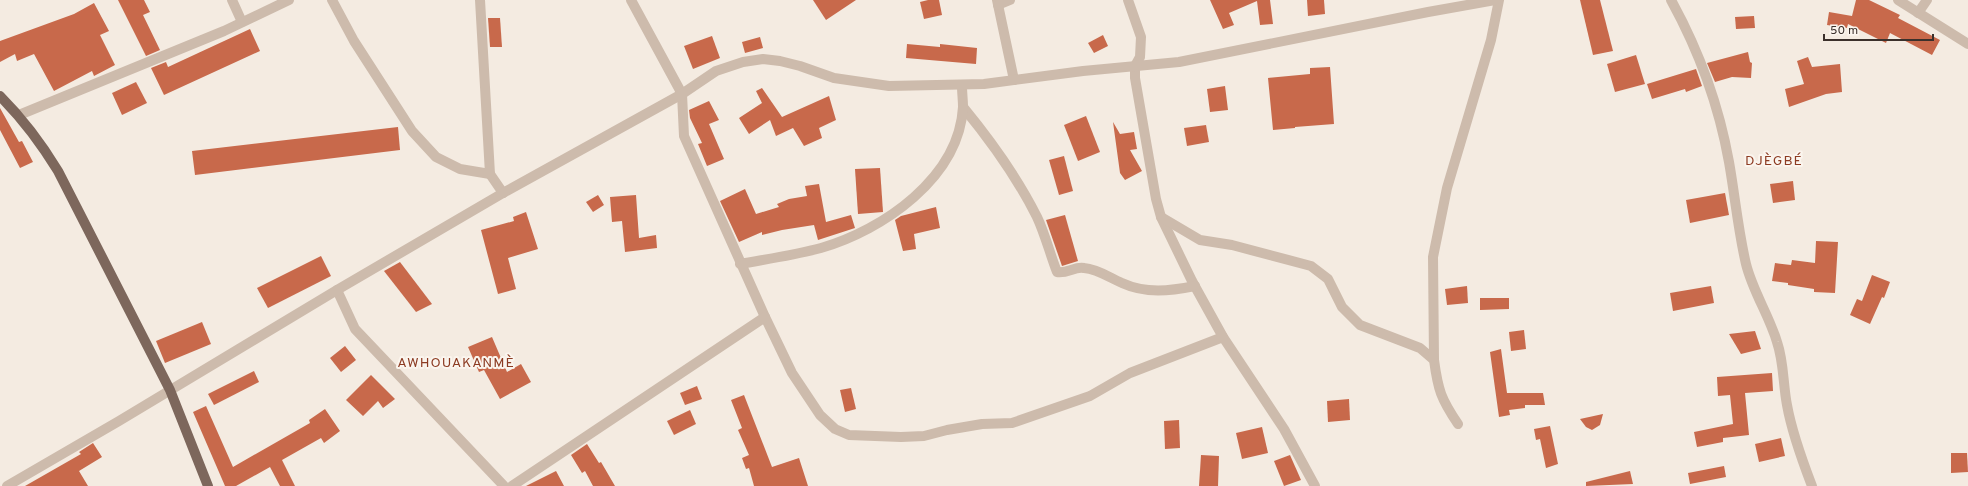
<svg xmlns="http://www.w3.org/2000/svg" width="1968" height="486" font-family="Overpass,sans-serif">
  <style>
    .building { fill: #c8694b }
    .lines { fill: none; stroke-linecap: round; stroke-linejoin: round }
    .minor { stroke: #cdbbac; stroke-width: 10 }
    .major { stroke: #7d675c; stroke-width: 10 }
    .labels { text-anchor: middle; stroke-width: 4; stroke-linejoin: round; paint-order: stroke }
    .quarter-label { font-size: 14px; letter-spacing: 1px; fill: #8c3b22; stroke: #fbf5ee }
  </style>
  <rect width="100%" height="100%" fill="#f4ebe1"/>
  <g class="building">
    <path d="M 118,0 L 144,0 L 150,12 L 143,15 L 160,50 L 146,56 Z"/>
    <path d="M 813,0 L 856,0 L 826,20 Z"/>
    <path d="M 928,0 L 939,0 L 942,15 L 924,19 L 920,2 Z"/>
    <path d="M 1210,0 L 1270,0 L 1273,24 L 1260,25 L 1257,1 L 1229,13 L 1234,25 L 1223,29 Z"/>
    <path d="M 1307,0 L 1324,0 L 1325,14 L 1308,16 Z"/>
    <path d="M 1580,0 L 1600,0 L 1613,51 L 1593,55 Z"/>
    <path d="M 1856,0 L 1869,0 L 1900,15 L 1898,18 L 1940,40 L 1932,55 L 1890,33 L 1886,43 L 1848,24 L 1847,28 L 1827,25 L 1829,12 L 1852,16 Z"/>
    <path d="M 94,3 L 109,31 L 100,35 L 115,65 L 94,76 L 92,71 L 54,91 L 34,54 L 17,61 L 15,54 L 0,62 L 0,41 L 74,14 Z"/>
    <path d="M 1754,16 L 1755,28 L 1736,29 L 1735,17 Z"/>
    <path d="M 488,18 L 500,18 L 502,47 L 490,47 Z"/>
    <path d="M 250,29 L 260,51 L 164,95 L 151,68 L 166,62 L 168,67 Z"/>
    <path d="M 1103,35 L 1108,46 L 1094,53 L 1088,43 Z"/>
    <path d="M 712,36 L 720,58 L 693,69 L 684,46 Z"/>
    <path d="M 760,37 L 763,48 L 745,53 L 742,42 Z"/>
    <path d="M 907,44 L 940,47 L 940,44 L 977,48 L 976,64 L 906,58 Z"/>
    <path d="M 1748,52 L 1750,62 L 1752,63 L 1751,78 L 1732,77 L 1715,82 L 1707,63 Z"/>
    <path d="M 1636,55 L 1645,84 L 1615,92 L 1607,64 Z"/>
    <path d="M 1808,57 L 1812,67 L 1840,64 L 1842,92 L 1826,94 L 1789,107 L 1785,89 L 1804,84 L 1797,61 Z"/>
    <path d="M 1330,67 L 1334,124 L 1295,127 L 1295,128 L 1273,130 L 1268,78 L 1310,74 L 1310,68 Z"/>
    <path d="M 1696,69 L 1702,86 L 1686,92 L 1685,89 L 1652,99 L 1647,84 Z"/>
    <path d="M 136,82 L 147,103 L 122,115 L 112,93 Z"/>
    <path d="M 1225,86 L 1228,110 L 1210,112 L 1207,89 Z"/>
    <path d="M 762,88 L 782,117 L 829,96 L 836,120 L 819,128 L 822,138 L 804,146 L 793,128 L 776,136 L 770,120 L 749,134 L 739,118 L 762,103 L 756,91 Z"/>
    <path d="M 709,101 L 719,120 L 709,124 L 724,159 L 707,166 L 698,144 L 702,143 L 690,118 L 689,110 Z"/>
    <path d="M 0,108 L 19,142 L 22,141 L 33,162 L 20,168 L 0,130 Z"/>
    <path d="M 1086,116 L 1100,152 L 1078,161 L 1064,125 Z"/>
    <path d="M 1113,122 L 1120,134 L 1134,132 L 1137,149 L 1130,150 L 1142,171 L 1125,180 L 1120,173 Z"/>
    <path d="M 1206,125 L 1209,142 L 1187,146 L 1184,128 Z"/>
    <path d="M 398,127 L 400,150 L 195,175 L 192,151 Z"/>
    <path d="M 1064,156 L 1073,191 L 1059,195 L 1049,160 Z"/>
    <path d="M 880,168 L 883,212 L 858,214 L 855,169 Z"/>
    <path d="M 1793,181 L 1795,200 L 1773,203 L 1770,184 Z"/>
    <path d="M 819,184 L 826,222 L 851,215 L 855,228 L 818,240 L 814,225 L 782,230 L 762,235 L 762,232 L 739,242 L 720,201 L 745,189 L 756,214 L 779,207 L 777,204 L 789,199 L 807,196 L 805,186 Z"/>
    <path d="M 1725,193 L 1729,215 L 1690,223 L 1686,200 Z"/>
    <path d="M 598,195 L 604,205 L 593,212 L 586,202 Z"/>
    <path d="M 636,195 L 639,238 L 656,235 L 657,248 L 625,252 L 622,221 L 612,222 L 610,197 Z"/>
    <path d="M 936,207 L 940,228 L 914,234 L 916,249 L 903,251 L 895,220 L 901,216 Z"/>
    <path d="M 526,212 L 538,249 L 508,258 L 516,289 L 498,294 L 481,230 L 514,221 L 513,217 Z"/>
    <path d="M 1065,215 L 1078,261 L 1062,266 L 1046,220 Z"/>
    <path d="M 1816,241 L 1838,242 L 1835,293 L 1814,292 L 1814,289 L 1788,285 L 1788,283 L 1772,281 L 1775,263 L 1791,265 L 1792,260 L 1815,263 Z"/>
    <path d="M 321,256 L 331,276 L 268,308 L 257,288 Z"/>
    <path d="M 400,262 L 432,304 L 416,312 L 384,271 Z"/>
    <path d="M 1872,275 L 1890,282 L 1884,298 L 1882,297 L 1870,324 L 1850,315 L 1857,299 L 1862,301 Z"/>
    <path d="M 1467,286 L 1468,303 L 1447,305 L 1445,289 Z"/>
    <path d="M 1711,286 L 1714,303 L 1673,311 L 1670,293 Z"/>
    <path d="M 1480,298 L 1509,298 L 1509,309 L 1480,310 Z"/>
    <path d="M 202,322 L 211,344 L 165,363 L 156,341 Z"/>
    <path d="M 1524,330 L 1526,349 L 1511,351 L 1509,332 Z"/>
    <path d="M 1755,331 L 1761,349 L 1741,354 L 1729,334 Z"/>
    <path d="M 492,337 L 507,372 L 521,364 L 531,382 L 500,399 L 484,370 L 479,372 L 468,347 Z"/>
    <path d="M 345,346 L 356,360 L 341,372 L 330,358 Z"/>
    <path d="M 1501,349 L 1507,393 L 1543,393 L 1545,405 L 1525,405 L 1525,408 L 1509,410 L 1510,415 L 1499,417 L 1490,352 Z"/>
    <path d="M 254,371 L 259,382 L 214,405 L 208,394 Z"/>
    <path d="M 1772,373 L 1773,391 L 1745,393 L 1749,435 L 1723,438 L 1723,442 L 1697,447 L 1694,432 L 1733,424 L 1730,395 L 1718,396 L 1717,377 Z"/>
    <path d="M 371,375 L 395,399 L 383,408 L 378,401 L 363,416 L 346,400 Z"/>
    <path d="M 697,386 L 702,399 L 685,405 L 680,393 Z"/>
    <path d="M 851,388 L 856,409 L 845,412 L 840,390 Z"/>
    <path d="M 744,395 L 772,467 L 799,458 L 808,486 L 754,486 L 749,468 L 746,469 L 742,458 L 749,455 L 738,430 L 742,428 L 731,400 Z"/>
    <path d="M 1349,399 L 1350,420 L 1328,422 L 1327,401 Z"/>
    <path d="M 206,406 L 233,467 L 310,423 L 309,420 L 325,409 L 340,431 L 324,443 L 321,438 L 282,460 L 295,486 L 280,486 L 270,467 L 236,486 L 225,486 L 193,412 Z"/>
    <path d="M 690,410 L 696,424 L 674,435 L 667,421 Z"/>
    <path d="M 1603,414 L 1600,425 L 1592,430 L 1586,427 L 1580,419 Z"/>
    <path d="M 1179,420 L 1180,448 L 1165,449 L 1164,421 Z"/>
    <path d="M 1550,426 L 1558,464 L 1546,468 L 1540,439 L 1536,440 L 1534,429 Z"/>
    <path d="M 1262,427 L 1268,453 L 1242,459 L 1236,433 Z"/>
    <path d="M 1781,438 L 1785,456 L 1759,462 L 1755,444 Z"/>
    <path d="M 93,443 L 102,457 L 79,471 L 88,486 L 25,486 L 81,454 L 79,452 Z"/>
    <path d="M 587,444 L 599,463 L 601,462 L 615,486 L 593,486 L 585,471 L 582,473 L 571,455 Z"/>
    <path d="M 1951,453 L 1967,453 L 1968,472 L 1951,473 Z"/>
    <path d="M 1201,455 L 1219,456 L 1218,486 L 1199,486 Z"/>
    <path d="M 1290,455 L 1301,480 L 1284,486 L 1274,461 Z"/>
    <path d="M 1724,466 L 1726,477 L 1690,484 L 1688,473 Z"/>
    <path d="M 556,471 L 564,486 L 526,486 Z"/>
    <path d="M 1630,471 L 1633,484 L 1586,486 L 1586,482 Z"/>
  </g>
  <g class="lines">
    <g class="minor">
      <path d="M 232,0 L 242,22"/>
      <path d="M 332,0 L 354,41 L 412,131 L 436,157 L 460,169 L 490,174"/>
      <path d="M 480,0 L 490,174 L 503,193"/>
      <path d="M 631,0 L 682,94 L 684,136 L 765,317 L 792,373 L 820,415 L 835,429 L 849,435 L 901,437 L 924,436 L 947,430 L 982,424 L 1012,423 L 1090,396 L 1130,373 L 1223,337"/>
      <path d="M 997,0 L 1014,80"/>
      <path d="M 1128,0 L 1141,37 L 1140,57 L 1135,66 L 1135,78 L 1156,199 L 1161,217 L 1192,281 L 1223,337 L 1284,429 L 1315,486"/>
      <path d="M 1671,0 C 1698,49 1719,106 1729,162 C 1735,196 1738,230 1746,264 C 1753,292 1769,315 1777,342 C 1784,362 1783,385 1787,405 C 1792,433 1802,460 1812,486"/>
      <path d="M 1898,0 L 1968,44"/>
      <path d="M 998,5 L 1010,0"/>
      <path d="M 1918,13 L 1927,0"/>
      <path d="M 963,107 C 991,141 1017,177 1037,217 C 1045,234 1050,254 1057,272 C 1067,274 1075,266 1084,268 C 1098,269 1110,278 1122,283 C 1146,294 1170,291 1195,286"/>
      <path d="M 19,115 L 224,31 L 289,0"/>
      <path d="M 1161,217 L 1200,240 L 1232,245 L 1311,266 L 1328,279 L 1342,307 L 1360,325 L 1420,348 L 1434,360 C 1438,390 1441,399 1458,424"/>
      <path d="M 740,264 C 767,259 795,255 821,248 C 883,230 959,178 963,107 C 963,100 962,93 962,86"/>
      <path d="M 337,290 L 355,329 L 504,486"/>
      <path d="M 1434,360 L 1433,257 L 1447,188 L 1491,40 L 1499,0"/>
      <path d="M 7,486 L 119,421 L 337,290 L 503,193 L 682,94 L 716,71 L 743,62 L 763,59 L 780,61 L 800,66 L 834,78 L 889,86 L 984,84 L 1083,71 L 1179,62 L 1428,12 L 1495,0"/>
      <path d="M 512,486 L 765,317"/>
    </g>
    <path class="major" d="M 0,96 C 23,119 41,143 58,171 L 170,390 L 208,486"/>
  </g>
  <g class="labels">
    <g class="quarter-label">
      <text x="1774" y="165">DJÈGBÉ</text>
      <text x="456" y="367">AWHOUAKANMÈ</text>
    </g>
  </g>
  <path d="M1824 34v6h109v-6" fill="none" stroke="#3b302b" stroke-width="2"/>
  <text x="1830" y="34" font-size="12" fill="#3b302b" stroke="#fbf5ee" stroke-width="3" paint-order="stroke">50 m</text>
</svg>
